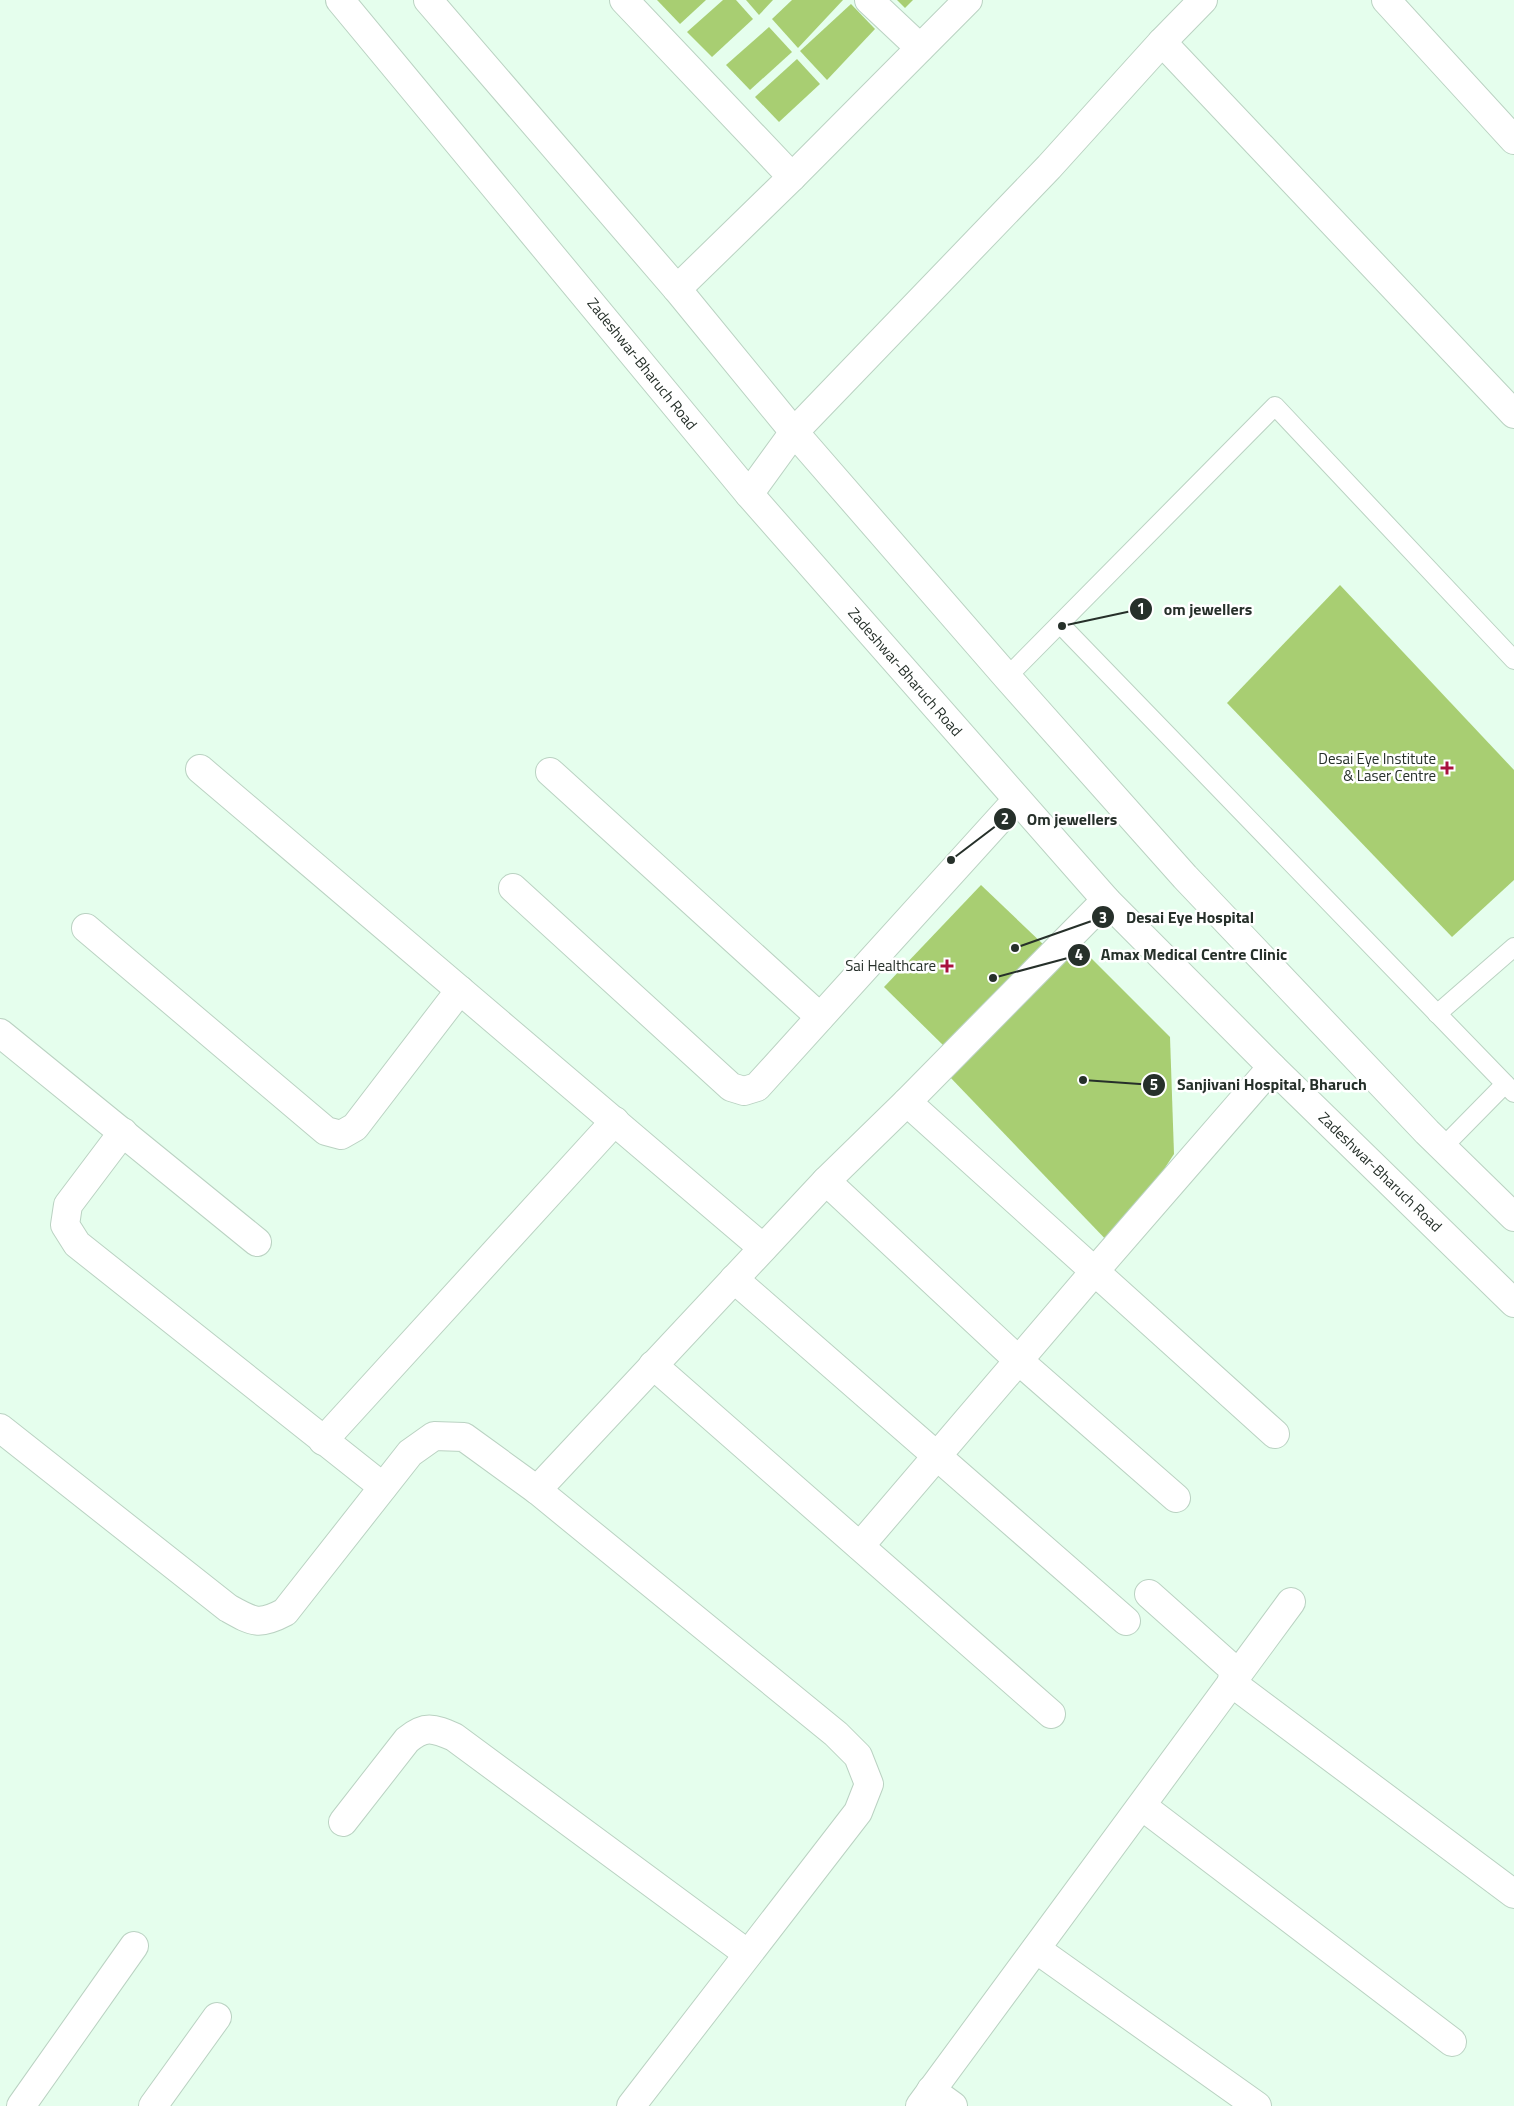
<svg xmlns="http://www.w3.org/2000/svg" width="1514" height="2106" font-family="'Titillium Web',sans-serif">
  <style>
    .building { fill: #a8ce72 }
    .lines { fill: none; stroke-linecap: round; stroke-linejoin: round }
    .service-casing { stroke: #bad2c2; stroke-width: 20 }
    .minor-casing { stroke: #bad2c2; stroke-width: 30 }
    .primary-casing { stroke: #bad2c2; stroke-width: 30 }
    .service { stroke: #fff; stroke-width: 18 }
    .minor { stroke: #fff; stroke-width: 28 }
    .primary { stroke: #fff; stroke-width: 28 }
    .poi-dot { fill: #a8123e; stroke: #fff; stroke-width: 2 }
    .labels { text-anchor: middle; stroke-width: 5; stroke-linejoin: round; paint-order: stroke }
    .street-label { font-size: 15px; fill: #26302a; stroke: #fff }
    .poi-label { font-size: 15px; fill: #26302a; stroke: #fff; text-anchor: end }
    .leader { fill: none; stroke: #26302a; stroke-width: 2 }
    .callout-dot { fill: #26302a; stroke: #fff; stroke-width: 2 }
    .mark-label { font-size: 15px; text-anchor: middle; font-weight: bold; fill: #fff }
    .callout-label { font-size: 16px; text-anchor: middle; font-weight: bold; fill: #26302a; stroke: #fff; stroke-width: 5; stroke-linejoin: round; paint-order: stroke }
  </style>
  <rect width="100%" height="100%" fill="#e5feed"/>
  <g class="building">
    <path d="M 657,0 L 706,0 L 680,24 Z"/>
    <path d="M 723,0 L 736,0 L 753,19 L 712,57 L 687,32 Z"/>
    <path d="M 746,0 L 773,0 L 759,15 Z"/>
    <path d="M 792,0 L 843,0 L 798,48 L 772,19 Z"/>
    <path d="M 897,0 L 913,0 L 905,8 Z"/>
    <path d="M 851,4 L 875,29 L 827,80 L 800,51 Z"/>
    <path d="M 769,27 L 792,52 L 750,90 L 726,65 Z"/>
    <path d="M 797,59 L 820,84 L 779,122 L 755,97 Z"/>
    <path d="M 1340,585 L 1514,770 L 1514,880 L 1452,937 L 1227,703 Z"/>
    <path d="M 981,885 L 1046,947 L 947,1049 L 884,987 Z"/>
    <path d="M 1078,945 L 1170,1037 L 1174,1154 L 1113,1247 L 948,1075 Z"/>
  </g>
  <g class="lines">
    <g class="service-casing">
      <g id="service">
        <path d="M 1060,624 L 1514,1093"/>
        <path d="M 1007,677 L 1275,406 L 1514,660"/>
        <path d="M 1437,1014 L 1514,947"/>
        <path d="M 1443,1147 L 1505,1084"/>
      </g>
    </g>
    <g class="minor-casing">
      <g id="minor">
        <path d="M 624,0 L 792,177"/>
        <path d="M 869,0 L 920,48"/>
        <path d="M 1386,0 L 1514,140"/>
        <path d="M 1162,42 L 1514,414"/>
        <path d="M 677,289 L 792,177 L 968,0"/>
        <path d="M 749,494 L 794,432 L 1049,167 L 1162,42 L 1203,0"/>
        <path d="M 200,769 L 763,1248"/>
        <path d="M 550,772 L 820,1017"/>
        <path d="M 513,888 L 731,1087 L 744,1091 L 757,1087 L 1017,800"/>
        <path d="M 86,928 L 326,1131 L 341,1135 L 355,1127 L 460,990"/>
        <path d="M 0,1033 L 257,1242"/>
        <path d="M 907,1102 L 1275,1434"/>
        <path d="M 123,1132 L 68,1205 L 65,1225 L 77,1244 L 383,1487"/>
        <path d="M 826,1181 L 1018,1360 L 1176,1498"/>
        <path d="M 734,1279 L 1126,1621"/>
        <path d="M 653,1365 L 1051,1714"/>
        <path d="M 0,1428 L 228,1608 C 253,1622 259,1626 285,1612 L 410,1453 L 434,1436 L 464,1437 L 537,1490 L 836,1734 L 858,1756 L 869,1784 L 858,1812 L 631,2106"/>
        <path d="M 323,1441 L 615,1121"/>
        <path d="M 537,1490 L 826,1181 L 907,1102 L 1106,900"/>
        <path d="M 860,1546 L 1094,1272 L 1272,1067"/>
        <path d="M 1149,1594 L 1233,1669 L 1232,1683 L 1514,1894"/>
        <path d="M 1142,1806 L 1452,2042"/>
        <path d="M 343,1822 L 407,1740 C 425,1725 433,1728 454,1737 L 748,1954"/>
        <path d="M 1036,1949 L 1257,2106"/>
        <path d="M 931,2090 L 953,2106"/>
        <path d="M 21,2106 L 134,1946"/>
        <path d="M 153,2106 L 217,2017"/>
        <path d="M 920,2106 L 1291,1602"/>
      </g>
    </g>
    <g class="primary-casing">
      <g id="primary">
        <path d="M 340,0 L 749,494 L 1106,900 L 1272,1067 L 1514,1303"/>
        <path d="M 428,0 L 677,289 L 794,432 L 1007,677 L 1185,877 L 1427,1132 L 1514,1217"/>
      </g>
    </g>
    <use href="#service" class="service"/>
    <use href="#minor" class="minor"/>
    <use href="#primary" class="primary"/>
  </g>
  <g class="poi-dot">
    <path d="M1444.5 760.5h5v5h5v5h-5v5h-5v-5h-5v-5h5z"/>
    <path d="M944.5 958.5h5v5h5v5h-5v5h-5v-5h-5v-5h5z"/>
  </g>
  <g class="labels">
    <g class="street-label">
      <text transform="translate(642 364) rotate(51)" y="5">Zadeshwar-Bharuch Road</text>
      <text transform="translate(905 672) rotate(49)" y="5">Zadeshwar-Bharuch Road</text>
      <text transform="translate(1380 1172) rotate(44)" y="5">Zadeshwar-Bharuch Road</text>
    </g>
    <g class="poi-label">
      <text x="1436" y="764">Desai Eye Institute<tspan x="1436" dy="17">&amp; Laser Centre</tspan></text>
      <text x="936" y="971">Sai Healthcare</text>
    </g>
  </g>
  <path class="leader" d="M1062 626L1141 609M951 860L1005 819M1015 948L1103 917M993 978L1079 955M1083 1080L1154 1085"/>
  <g class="callout-dot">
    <circle cx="1062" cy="626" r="5"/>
    <circle cx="951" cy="860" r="5"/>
    <circle cx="1015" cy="948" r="5"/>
    <circle cx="993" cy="978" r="5"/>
    <circle cx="1083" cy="1080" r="5"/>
    <circle cx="1141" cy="609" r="12"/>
    <circle cx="1005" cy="819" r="12"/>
    <circle cx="1103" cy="917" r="12"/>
    <circle cx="1079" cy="955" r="12"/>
    <circle cx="1154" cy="1085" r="12"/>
  </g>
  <g class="mark-label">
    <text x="1141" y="614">1</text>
    <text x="1005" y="824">2</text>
    <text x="1103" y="923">3</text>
    <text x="1079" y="960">4</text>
    <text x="1154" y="1090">5</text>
  </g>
  <g class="callout-label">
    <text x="1208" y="615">om jewellers</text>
    <text x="1072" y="825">Om jewellers</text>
    <text x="1190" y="923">Desai Eye Hospital</text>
    <text x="1194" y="960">Amax Medical Centre Clinic</text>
    <text x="1272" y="1090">Sanjivani Hospital, Bharuch</text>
  </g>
</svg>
